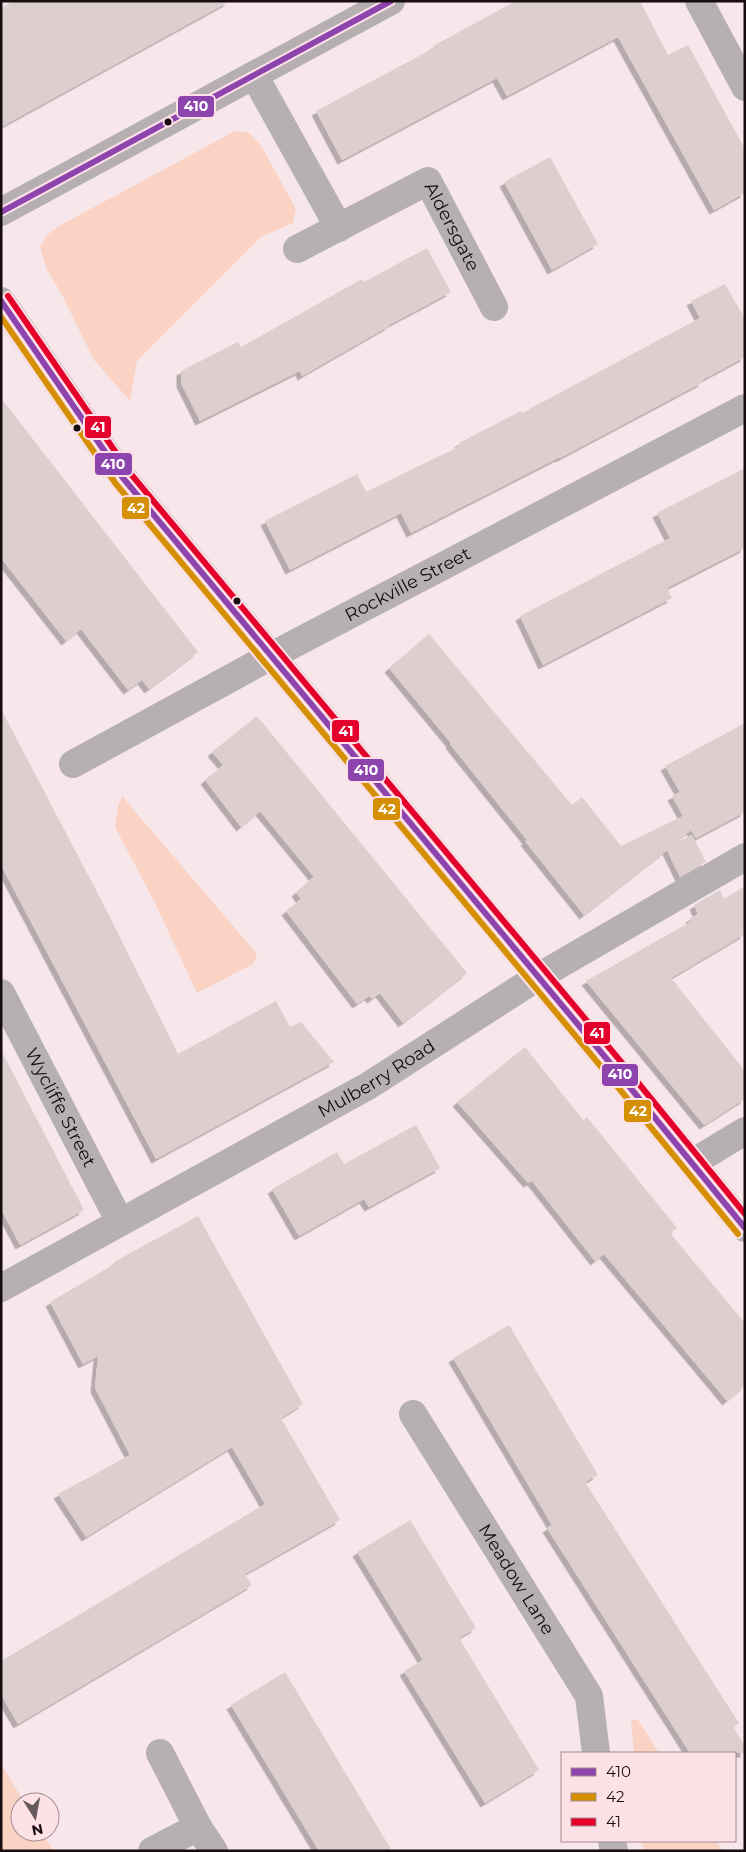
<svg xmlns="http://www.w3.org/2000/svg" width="746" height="1852" font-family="Montserrat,sans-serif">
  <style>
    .green { fill: #fad3c5 }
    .building { fill: #ddcfd0; filter: url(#shadow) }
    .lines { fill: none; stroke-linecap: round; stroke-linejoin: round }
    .street { stroke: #b6b0b3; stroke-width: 28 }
    .secondary { stroke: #b6afb2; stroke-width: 28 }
    .bus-1-casing { stroke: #fde1e7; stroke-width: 10 }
    .bus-2-casing { stroke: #fde1e7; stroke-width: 10 }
    .bus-3-casing { stroke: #fde1e7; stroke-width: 10 }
    .bus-1 { stroke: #8e44ad; stroke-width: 6 }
    .bus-2 { stroke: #d58f02; stroke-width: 6 }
    .bus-3 { stroke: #e4002b; stroke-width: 6 }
    .bus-dot { fill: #170c0f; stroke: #fde1e7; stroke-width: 2 }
    .labels { text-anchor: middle; stroke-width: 5; stroke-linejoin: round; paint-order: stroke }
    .street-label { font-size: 18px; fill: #170c0f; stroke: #fde1e7 }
    .line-badge { stroke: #fde1e7; stroke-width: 2 }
    .badge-label { font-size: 14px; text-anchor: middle; font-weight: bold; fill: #fff }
  </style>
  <defs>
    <filter id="shadow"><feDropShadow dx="-4.5" dy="4.5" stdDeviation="0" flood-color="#0004"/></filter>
  </defs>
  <rect width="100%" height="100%" fill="#f7e7ea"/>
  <g class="green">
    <path d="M 235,131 L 249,133 L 260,144 L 296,209 L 293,223 L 261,237 L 137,361 L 130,401 L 94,360 L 61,293 L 47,270 L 40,247 L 47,235 L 59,226 Z"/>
    <path d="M 122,796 L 257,954 L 253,964 L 197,993 L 155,903 L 115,827 L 118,806 Z"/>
    <path d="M 631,1720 L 638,1720 L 659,1753 L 634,1753 Z"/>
    <path d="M 1,1764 L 24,1802 L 20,1802 L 20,1832 L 42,1832 L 53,1851 L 1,1851 Z"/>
    <path d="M 641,1841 L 716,1841 L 723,1851 L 644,1851 Z"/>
  </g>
  <g class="building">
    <path d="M 13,1 L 230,1 L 1,127 L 1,8 Z"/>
    <path d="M 516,1 L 640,1 L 668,55 L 688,45 L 745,149 L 745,193 L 714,210 L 618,37 L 507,96 L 497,78 L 342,160 L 316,111 L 434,48 L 433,46 Z"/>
    <path d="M 550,157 L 598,244 L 552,270 L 504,182 Z"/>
    <path d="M 427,248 L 451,292 L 389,325 L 389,326 L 302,376 L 300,371 L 200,421 L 181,383 L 181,371 L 238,342 L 241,347 L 362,279 L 364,282 Z"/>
    <path d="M 725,284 L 745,319 L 745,357 L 702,380 L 703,382 L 560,458 L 560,457 L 411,533 L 401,513 L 290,570 L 265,521 L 357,474 L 366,492 L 460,446 L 459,443 L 521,411 L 522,413 L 700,318 L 691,301 Z"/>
    <path d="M 1,398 L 198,652 L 149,689 L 142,680 L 128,690 L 81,629 L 66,641 L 1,558 Z"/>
    <path d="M 745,468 L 745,548 L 667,588 L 672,598 L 543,665 L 520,616 L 670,538 L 657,513 Z"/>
    <path d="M 429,634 L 572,805 L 582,797 L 621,846 L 683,816 L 672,796 L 680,792 L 665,766 L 745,723 L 745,812 L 696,838 L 691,830 L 676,842 L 692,835 L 706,862 L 680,877 L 667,850 L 584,915 L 525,841 L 527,840 L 450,744 L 451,743 L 389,668 Z"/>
    <path d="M 1,709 L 109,915 L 178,1054 L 276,1001 L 290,1027 L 301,1022 L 334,1062 L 156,1159 L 1,865 Z"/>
    <path d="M 257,716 L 467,973 L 403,1023 L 380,993 L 372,999 L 369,996 L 357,1004 L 286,911 L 301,899 L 296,892 L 314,877 L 260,811 L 241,827 L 205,780 L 223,765 L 212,752 Z"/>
    <path d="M 745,886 L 745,934 L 671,978 L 745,1071 L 745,1099 L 704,1125 L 586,981 L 692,921 L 690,918 L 698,914 L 694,905 L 720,890 L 724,899 Z"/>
    <path d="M 525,1047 L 583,1120 L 587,1117 L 677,1228 L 670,1233 L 745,1323 L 745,1386 L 727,1401 L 604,1254 L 595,1261 L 532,1181 L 528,1183 L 457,1102 Z"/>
    <path d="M 1,1050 L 84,1210 L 20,1245 L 1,1209 Z"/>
    <path d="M 416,1125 L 440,1168 L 369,1207 L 364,1199 L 299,1236 L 272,1189 L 337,1152 L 344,1164 Z"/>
    <path d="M 198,1216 L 303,1404 L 281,1418 L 340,1520 L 245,1574 L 252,1585 L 18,1724 L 1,1695 L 1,1661 L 265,1504 L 232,1447 L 86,1537 L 58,1494 L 130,1455 L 95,1388 L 98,1356 L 83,1364 L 50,1302 L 113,1265 L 114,1262 Z"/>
    <path d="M 509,1325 L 598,1475 L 585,1482 L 739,1723 L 733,1727 L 745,1746 L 745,1753 L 690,1753 L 547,1528 L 552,1525 L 453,1358 Z"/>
    <path d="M 410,1520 L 476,1628 L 459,1638 L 539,1770 L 485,1803 L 404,1671 L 423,1660 L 357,1552 Z"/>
    <path d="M 285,1672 L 333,1752 L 392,1851 L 319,1851 L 231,1705 Z"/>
  </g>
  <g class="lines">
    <g class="street">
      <path d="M 699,1 L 745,87"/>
      <path d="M 254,75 L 339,228"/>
      <path id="s1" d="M 297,249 L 428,181 L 494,307"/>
      <path d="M 1,301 L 123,478 L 615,1069 L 745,1228"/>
      <path id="s2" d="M 73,764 L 271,656 L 745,408"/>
      <path id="s3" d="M 1,993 L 120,1222"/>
      <path d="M 692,1163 L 745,1131"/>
      <path id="s4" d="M 1,1288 L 368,1086 L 538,977 L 745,857"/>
      <path id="s5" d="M 413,1414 L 589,1696 L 596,1753"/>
      <path d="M 198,1827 L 214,1851"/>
      <path d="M 612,1841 L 614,1851"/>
      <path d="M 152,1851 L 198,1827 L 160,1753"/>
    </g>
    <path class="secondary" d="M 1,212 L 391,1"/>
    <g class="bus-1-casing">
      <g id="bus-1">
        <path d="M 1,212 L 391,1"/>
        <path d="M 1,301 L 123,478 L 615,1069 L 745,1228"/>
      </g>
    </g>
    <g class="bus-2-casing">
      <path id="bus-2" d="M 1,317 L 116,484 L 608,1075 L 738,1234"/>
    </g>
    <g class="bus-3-casing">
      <path id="bus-3" d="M 8,296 L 130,473 L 622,1063 L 745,1214"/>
    </g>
    <use href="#bus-1" class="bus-1"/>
    <use href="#bus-2" class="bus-2"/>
    <use href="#bus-3" class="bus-3"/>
  </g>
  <g class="bus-dot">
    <circle cx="168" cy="122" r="4.5"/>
    <circle cx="77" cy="428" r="4.5"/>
    <circle cx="237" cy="601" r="4.5"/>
  </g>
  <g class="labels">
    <g class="street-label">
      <text dy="6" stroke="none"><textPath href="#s1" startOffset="199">Aldersgate</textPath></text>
      <text dy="6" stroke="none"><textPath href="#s2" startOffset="380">Rockville Street</textPath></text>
      <text dy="6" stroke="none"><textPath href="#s4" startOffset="430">Mulberry Road</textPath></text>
      <text dy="6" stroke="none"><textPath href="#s3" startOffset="129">Wycliffe Street</textPath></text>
      <text dy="6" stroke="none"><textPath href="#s5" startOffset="195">Meadow Lane</textPath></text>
    </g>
  </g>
  <g class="line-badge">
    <rect x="177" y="95" width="38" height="23" rx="5" fill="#8e44ad"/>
    <rect x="84" y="415" width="28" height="24" rx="5" fill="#e4002b"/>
    <rect x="94" y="452" width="39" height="24" rx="5" fill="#8e44ad"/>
    <rect x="121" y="496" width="29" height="24" rx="5" fill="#d58f02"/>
    <rect x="331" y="719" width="29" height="24" rx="5" fill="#e4002b"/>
    <rect x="347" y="758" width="38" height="24" rx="5" fill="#8e44ad"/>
    <rect x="372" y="797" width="29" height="24" rx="5" fill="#d58f02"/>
    <rect x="583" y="1021" width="28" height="24" rx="5" fill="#e4002b"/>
    <rect x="601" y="1063" width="38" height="24" rx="5" fill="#8e44ad"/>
    <rect x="623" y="1099" width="29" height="24" rx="5" fill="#d58f02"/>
  </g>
  <g class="badge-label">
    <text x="196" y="111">410</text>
    <text x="98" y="432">41</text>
    <text x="113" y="469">410</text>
    <text x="136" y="513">42</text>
    <text x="346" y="736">41</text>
    <text x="366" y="775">410</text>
    <text x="387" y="814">42</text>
    <text x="597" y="1038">41</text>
    <text x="620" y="1079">410</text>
    <text x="638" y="1116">42</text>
  </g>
  <rect width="746" height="1852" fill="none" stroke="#170c0f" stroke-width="5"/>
  <rect x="561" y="1752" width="175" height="90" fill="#fde1e7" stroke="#a18c91"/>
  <rect x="571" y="1768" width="25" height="8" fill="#8e44ad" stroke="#a18c91"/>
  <text x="606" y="1777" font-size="15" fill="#170c0f">410</text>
  <rect x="571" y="1793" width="25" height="8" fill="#d58f02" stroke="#a18c91"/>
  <text x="606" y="1802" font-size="15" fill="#170c0f">42</text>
  <rect x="571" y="1818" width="25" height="8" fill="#e4002b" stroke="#a18c91"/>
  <text x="606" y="1827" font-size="15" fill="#170c0f">41</text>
  <g transform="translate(35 1817) rotate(169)"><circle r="24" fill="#fde1e7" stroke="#a18c91"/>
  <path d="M0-4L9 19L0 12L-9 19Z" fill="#65595c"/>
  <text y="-8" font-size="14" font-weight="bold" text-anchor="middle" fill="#170c0f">N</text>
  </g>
</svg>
